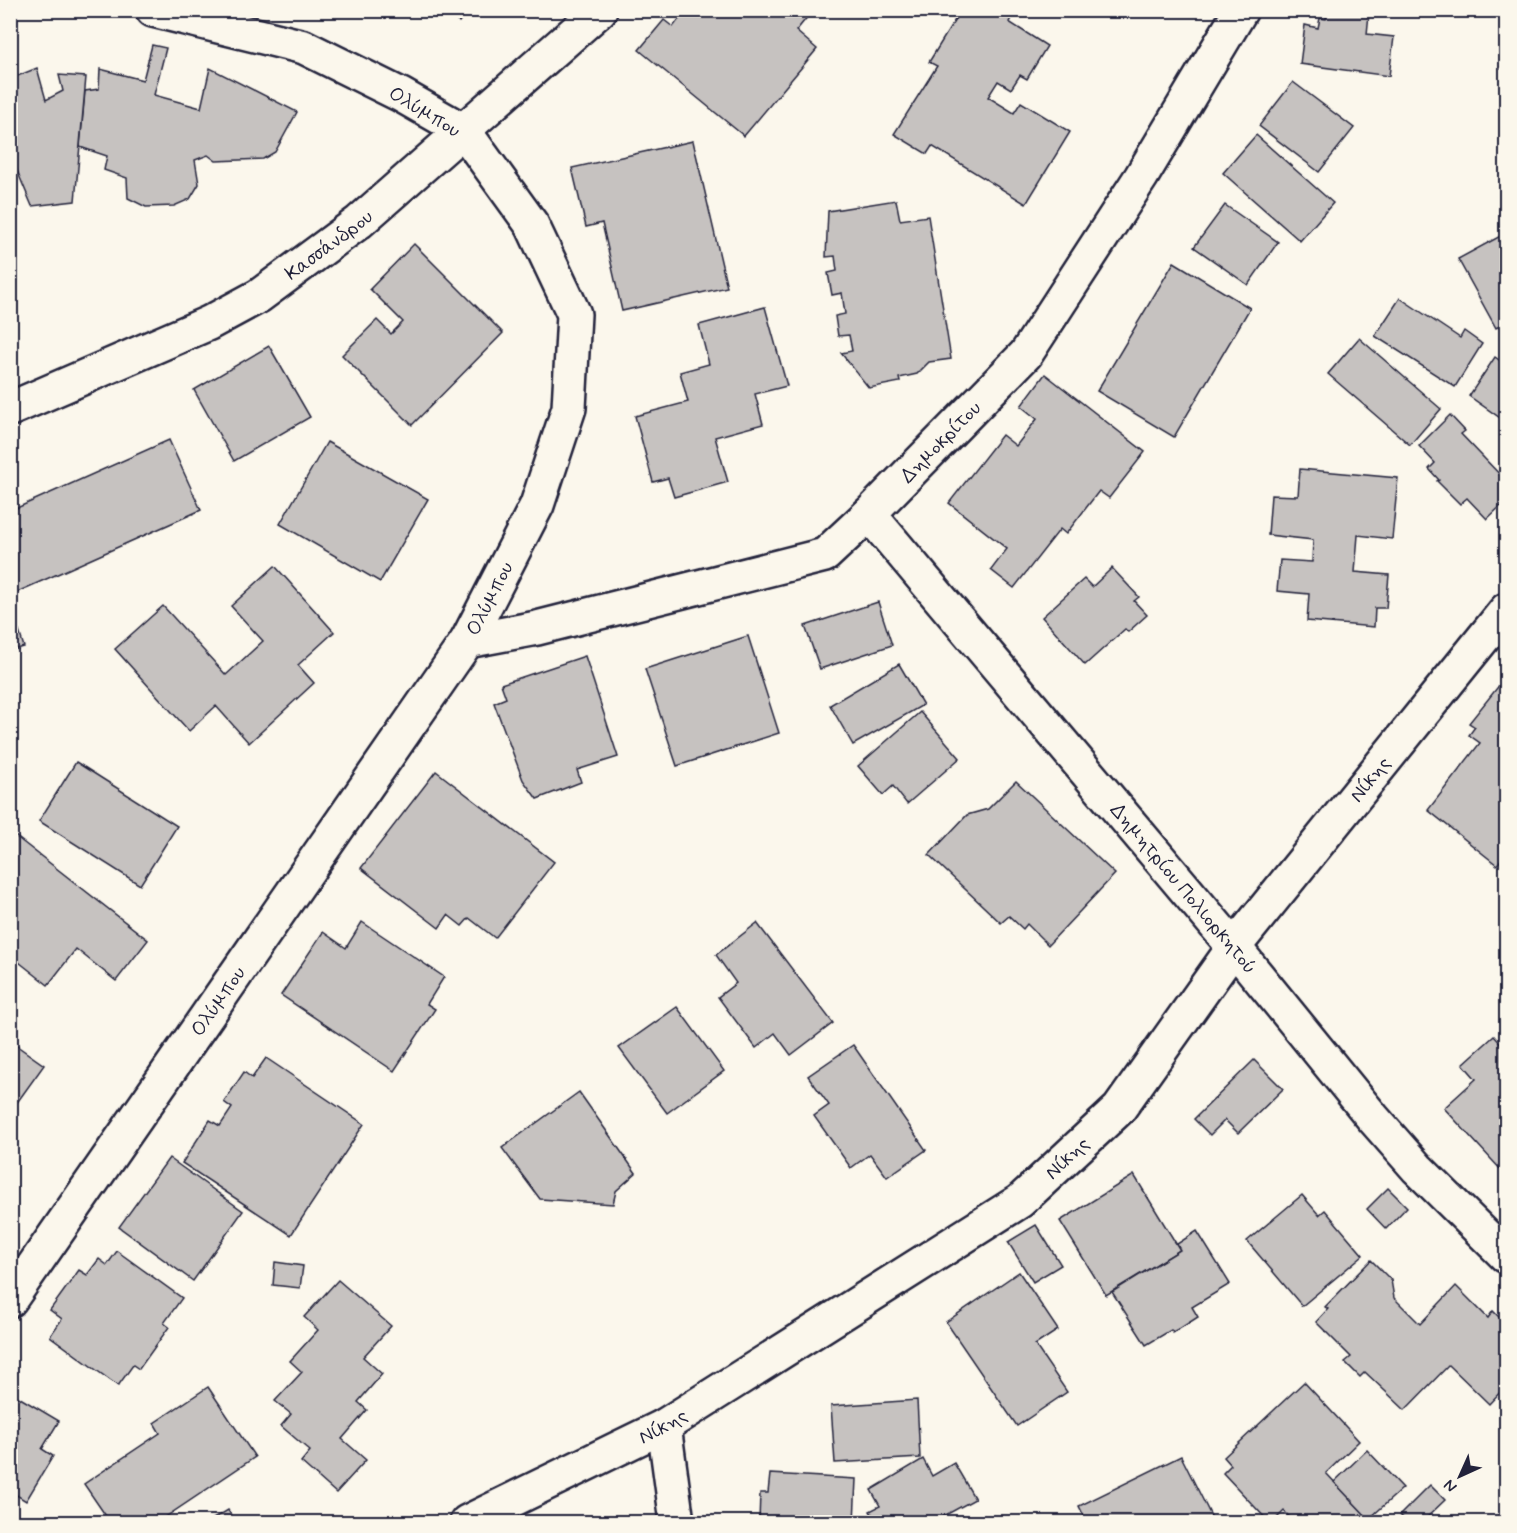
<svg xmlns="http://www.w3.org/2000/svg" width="1517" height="1533" font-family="Mynerve,sans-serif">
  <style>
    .building { fill: #c6c2c0; stroke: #22223b; stroke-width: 1.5 }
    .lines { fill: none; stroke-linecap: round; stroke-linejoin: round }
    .minor-casing { stroke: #22223b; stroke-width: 38 }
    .minor { stroke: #fbf7ec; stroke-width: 33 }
    .labels { text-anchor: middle; stroke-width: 4.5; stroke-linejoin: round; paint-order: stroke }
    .street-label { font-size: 20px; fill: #22223b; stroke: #fbf7ec }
  </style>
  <rect width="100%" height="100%" fill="#fbf7ec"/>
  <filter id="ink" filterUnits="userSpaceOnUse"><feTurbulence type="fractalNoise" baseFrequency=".0167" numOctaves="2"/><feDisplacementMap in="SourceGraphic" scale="12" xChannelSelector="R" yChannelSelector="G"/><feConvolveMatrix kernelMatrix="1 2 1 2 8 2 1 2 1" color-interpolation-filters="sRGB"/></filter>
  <g filter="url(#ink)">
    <g class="building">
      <path d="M 442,10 L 467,10 L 459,22 Z"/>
      <path d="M 686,10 L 813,10 L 796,31 L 817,49 L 744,136 L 639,50 L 664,20 L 673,27 Z"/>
      <path d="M 961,10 L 1005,10 L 1013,15 L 1009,22 L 1047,46 L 1027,79 L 1020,75 L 1011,89 L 998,81 L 988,97 L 1014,113 L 1021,102 L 1070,132 L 1026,204 L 932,146 L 927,154 L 894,134 L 937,66 L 929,62 Z"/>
      <path d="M 1327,10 L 1384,10 L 1384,16 L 1369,14 L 1367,34 L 1394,37 L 1389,76 L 1300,64 L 1305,25 L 1318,28 L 1320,18 L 1326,19 Z"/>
      <path d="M 1506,31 L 1506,68 L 1501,68 Z"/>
      <path d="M 152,45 L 166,48 L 154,95 L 201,108 L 210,68 L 297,112 L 275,152 L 263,159 L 216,161 L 208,155 L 195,160 L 199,184 L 190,199 L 174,206 L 146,207 L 128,198 L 127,178 L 104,170 L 107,156 L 80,147 L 85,91 L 99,89 L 100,69 L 143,80 Z"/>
      <path d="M 37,68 L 46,100 L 63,91 L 59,75 L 86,77 L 75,201 L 32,206 L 10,154 L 10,79 Z"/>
      <path d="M 1293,82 L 1354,128 L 1319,172 L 1259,126 Z"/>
      <path d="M 1256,135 L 1333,203 L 1300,241 L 1223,173 Z"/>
      <path d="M 693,141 L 727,287 L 622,311 L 602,223 L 586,227 L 572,168 Z"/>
      <path d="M 896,200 L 900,220 L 928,216 L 951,359 L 929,362 L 917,374 L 899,378 L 900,382 L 869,388 L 841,353 L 852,351 L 849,335 L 838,336 L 835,316 L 845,314 L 842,293 L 832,295 L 828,273 L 837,271 L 835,256 L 826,257 L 828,211 Z"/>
      <path d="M 1225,205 L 1278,242 L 1248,285 L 1194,247 Z"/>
      <path d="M 1506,233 L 1506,322 L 1496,328 L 1458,259 Z"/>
      <path d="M 414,244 L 503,333 L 412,425 L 342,355 L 377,320 L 391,334 L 403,322 L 370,289 Z"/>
      <path d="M 1174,262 L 1250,308 L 1174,437 L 1097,391 Z"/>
      <path d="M 1400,298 L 1460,338 L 1464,331 L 1482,344 L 1455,387 L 1375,336 Z"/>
      <path d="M 765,307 L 787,386 L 755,394 L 763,424 L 715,437 L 728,482 L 674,497 L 668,478 L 653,482 L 635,416 L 688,402 L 680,372 L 709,364 L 699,325 Z"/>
      <path d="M 1359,338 L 1441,409 L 1410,445 L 1328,374 Z"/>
      <path d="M 269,346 L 310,417 L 234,461 L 194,390 Z"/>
      <path d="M 1495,357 L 1506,365 L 1506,422 L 1469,396 Z"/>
      <path d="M 1045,374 L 1145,452 L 1109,498 L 1099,491 L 1066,534 L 1060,529 L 1014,588 L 991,570 L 1007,549 L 949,503 L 1002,435 L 1016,446 L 1037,419 L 1021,406 Z"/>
      <path d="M 1450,415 L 1465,431 L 1461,434 L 1506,481 L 1506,501 L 1487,519 L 1467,498 L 1460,504 L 1437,481 L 1439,480 L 1429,469 L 1435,463 L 1419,446 Z"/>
      <path d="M 169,440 L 201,510 L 15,593 L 10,582 L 10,511 Z"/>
      <path d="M 327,442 L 428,499 L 380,582 L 280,524 Z"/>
      <path d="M 1300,469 L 1398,478 L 1392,539 L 1358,535 L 1355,572 L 1389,575 L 1386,608 L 1375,608 L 1374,627 L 1307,621 L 1309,594 L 1277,591 L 1280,560 L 1312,562 L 1313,540 L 1268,535 L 1271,495 L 1298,496 Z"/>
      <path d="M 275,566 L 334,632 L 298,665 L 314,683 L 249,743 L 216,706 L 189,731 L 115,649 L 163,606 L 226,675 L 263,641 L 231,606 Z"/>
      <path d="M 1112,568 L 1139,597 L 1134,601 L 1147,615 L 1128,632 L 1125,629 L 1085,665 L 1042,617 L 1084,579 L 1092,587 Z"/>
      <path d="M 878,602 L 892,645 L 820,669 L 805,626 Z"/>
      <path d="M 10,603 L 24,647 L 10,651 Z"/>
      <path d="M 748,636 L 779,733 L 677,766 L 645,669 Z"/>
      <path d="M 585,656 L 618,757 L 577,770 L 581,782 L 537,799 L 523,780 L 494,703 L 506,698 L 501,684 Z"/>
      <path d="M 899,664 L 923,705 L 853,745 L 830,705 Z"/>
      <path d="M 1501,683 L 1506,687 L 1506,853 L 1497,865 L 1428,810 L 1480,743 L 1469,735 L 1475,727 L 1469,723 Z"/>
      <path d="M 920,712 L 960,758 L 907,804 L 893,786 L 883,795 L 858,766 Z"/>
      <path d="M 76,762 L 177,826 L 140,885 L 39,821 Z"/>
      <path d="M 436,771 L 554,862 L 495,938 L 469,918 L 462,926 L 448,915 L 439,928 L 361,868 Z"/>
      <path d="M 1016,781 L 1115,874 L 1048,945 L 1027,924 L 1023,929 L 1009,916 L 1001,923 L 929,855 L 967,815 L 988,809 Z"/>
      <path d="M 10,832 L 148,940 L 116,981 L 76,949 L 48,985 L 10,955 Z"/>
      <path d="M 362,922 L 444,977 L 427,1004 L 435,1009 L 394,1071 L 281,995 L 323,932 L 346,948 Z"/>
      <path d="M 757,923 L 833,1023 L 791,1055 L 775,1033 L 756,1048 L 718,997 L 736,983 L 716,955 Z"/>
      <path d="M 677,1007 L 724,1071 L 667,1113 L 619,1048 Z"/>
      <path d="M 1494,1036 L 1506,1049 L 1506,1167 L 1502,1171 L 1444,1108 L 1476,1079 L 1463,1064 Z"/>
      <path d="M 10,1041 L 44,1065 L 16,1104 L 10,1100 Z"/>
      <path d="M 853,1045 L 926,1150 L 887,1177 L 870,1154 L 851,1168 L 814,1116 L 829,1105 L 808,1076 Z"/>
      <path d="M 266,1058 L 364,1124 L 291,1235 L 182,1163 L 210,1120 L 220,1126 L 232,1108 L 224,1102 L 244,1072 L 252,1078 Z"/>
      <path d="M 1254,1060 L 1283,1089 L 1238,1133 L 1225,1120 L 1210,1135 L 1194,1119 Z"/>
      <path d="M 579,1092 L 636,1173 L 616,1191 L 613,1204 L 540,1199 L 502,1148 Z"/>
      <path d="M 169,1158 L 243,1211 L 193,1281 L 119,1227 Z"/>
      <path d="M 1134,1175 L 1180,1250 L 1106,1295 L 1060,1221 Z"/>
      <path d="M 1388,1188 L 1407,1207 L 1386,1229 L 1367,1209 Z"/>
      <path d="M 1302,1195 L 1319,1215 L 1325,1210 L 1363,1255 L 1302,1306 L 1247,1241 Z"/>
      <path d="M 1036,1225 L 1061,1265 L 1033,1282 L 1008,1242 Z"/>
      <path d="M 1197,1231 L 1230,1284 L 1192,1307 L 1198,1317 L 1173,1333 L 1171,1330 L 1146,1345 L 1112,1292 L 1180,1250 L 1177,1244 Z"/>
      <path d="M 117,1251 L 182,1298 L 164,1323 L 169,1327 L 139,1369 L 133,1365 L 118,1386 L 50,1336 L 62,1319 L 50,1310 L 79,1270 L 87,1275 L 99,1259 L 107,1265 Z"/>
      <path d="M 1371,1260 L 1391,1280 L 1394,1298 L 1420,1324 L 1456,1286 L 1488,1318 L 1493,1311 L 1506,1324 L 1506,1386 L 1489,1404 L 1449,1365 L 1405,1410 L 1365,1372 L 1360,1377 L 1345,1362 L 1351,1357 L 1316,1322 L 1328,1309 L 1325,1307 Z"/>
      <path d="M 275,1262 L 303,1266 L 300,1288 L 273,1285 Z"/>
      <path d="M 1019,1272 L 1058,1330 L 1035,1345 L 1067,1392 L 1017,1426 L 946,1322 Z"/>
      <path d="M 338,1280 L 391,1326 L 363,1357 L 382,1374 L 358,1402 L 367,1410 L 342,1439 L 366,1460 L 336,1493 L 301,1462 L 310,1451 L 281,1426 L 291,1414 L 275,1401 L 302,1372 L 290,1361 L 318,1330 L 304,1317 Z"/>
      <path d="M 1304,1382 L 1359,1441 L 1326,1473 L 1372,1522 L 1294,1522 L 1284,1511 L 1273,1522 L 1269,1522 L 1223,1473 L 1231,1465 L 1224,1457 Z"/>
      <path d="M 208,1387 L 255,1457 L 158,1522 L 110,1522 L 84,1484 L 160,1433 L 154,1423 Z"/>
      <path d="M 10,1392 L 59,1421 L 42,1449 L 53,1456 L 26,1501 L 15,1494 L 10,1502 Z"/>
      <path d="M 917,1400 L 920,1458 L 835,1463 L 831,1406 Z"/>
      <path d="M 1367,1450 L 1403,1488 L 1369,1519 L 1334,1482 Z"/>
      <path d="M 1181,1456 L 1214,1522 L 1087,1522 L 1079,1506 Z"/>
      <path d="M 923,1459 L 932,1476 L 954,1463 L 975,1499 L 933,1522 L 877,1522 L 870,1511 L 880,1506 L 871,1490 Z"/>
      <path d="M 770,1474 L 856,1479 L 854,1522 L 759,1522 L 760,1493 L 768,1493 Z"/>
      <path d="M 1430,1485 L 1445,1500 L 1422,1522 L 1407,1522 L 1400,1515 Z"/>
      <path d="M 228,1510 L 235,1522 L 208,1522 Z"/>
    </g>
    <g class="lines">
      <g class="minor-casing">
        <g id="minor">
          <path id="s1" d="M 10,409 L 209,323 L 259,296 L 359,222 L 600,10"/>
          <path id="s2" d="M 869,514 L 1234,947 L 1373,1118 L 1417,1168 L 1506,1256"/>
          <path id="s3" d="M 467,641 L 537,628 L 825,555 L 869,514 L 1026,354 L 1141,177 L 1241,10"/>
          <path id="s4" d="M 10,1300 L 467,641 L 537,505 L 569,408 L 574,314 L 532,225 L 464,131 L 401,95 L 304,47 L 153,10"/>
          <path d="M 664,1426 L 677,1522"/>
          <path id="s5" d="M 467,1522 L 664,1426 L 1020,1201 L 1119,1109 L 1234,947 L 1506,610"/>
        </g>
      </g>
      <use href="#minor" class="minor"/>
    </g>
  </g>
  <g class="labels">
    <g class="street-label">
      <text transform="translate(425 111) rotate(31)" y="7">Ολύμπου</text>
      <text dy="7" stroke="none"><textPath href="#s1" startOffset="360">Κασσάνδρου</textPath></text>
      <text dy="7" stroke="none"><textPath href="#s3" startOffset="530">Δημοκρίτου</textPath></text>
      <text dy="7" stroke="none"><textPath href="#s4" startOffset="850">Ολύμπου</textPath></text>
      <text dy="7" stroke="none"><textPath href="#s5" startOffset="1190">Νίκης</textPath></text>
      <text dy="7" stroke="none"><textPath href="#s2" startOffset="489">Δημητρίου Πολιορκητού</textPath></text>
      <text dy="7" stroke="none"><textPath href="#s4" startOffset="364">Ολύμπου</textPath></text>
      <text dy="7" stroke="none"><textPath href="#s5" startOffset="704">Νίκης</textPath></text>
      <text dy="7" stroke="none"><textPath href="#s5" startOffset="218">Νίκης</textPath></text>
    </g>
  </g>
  <rect width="1517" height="1533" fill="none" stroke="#fbf7ec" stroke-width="36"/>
  <rect x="18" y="18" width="1481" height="1497" fill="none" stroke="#22223b" stroke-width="2" filter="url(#ink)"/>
  <g transform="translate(1460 1476) rotate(225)" stroke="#fbf7ec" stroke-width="4.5" paint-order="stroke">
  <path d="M0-4.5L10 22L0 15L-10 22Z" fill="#22223b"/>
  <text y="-9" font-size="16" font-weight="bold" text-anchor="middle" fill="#22223b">N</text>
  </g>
</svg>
